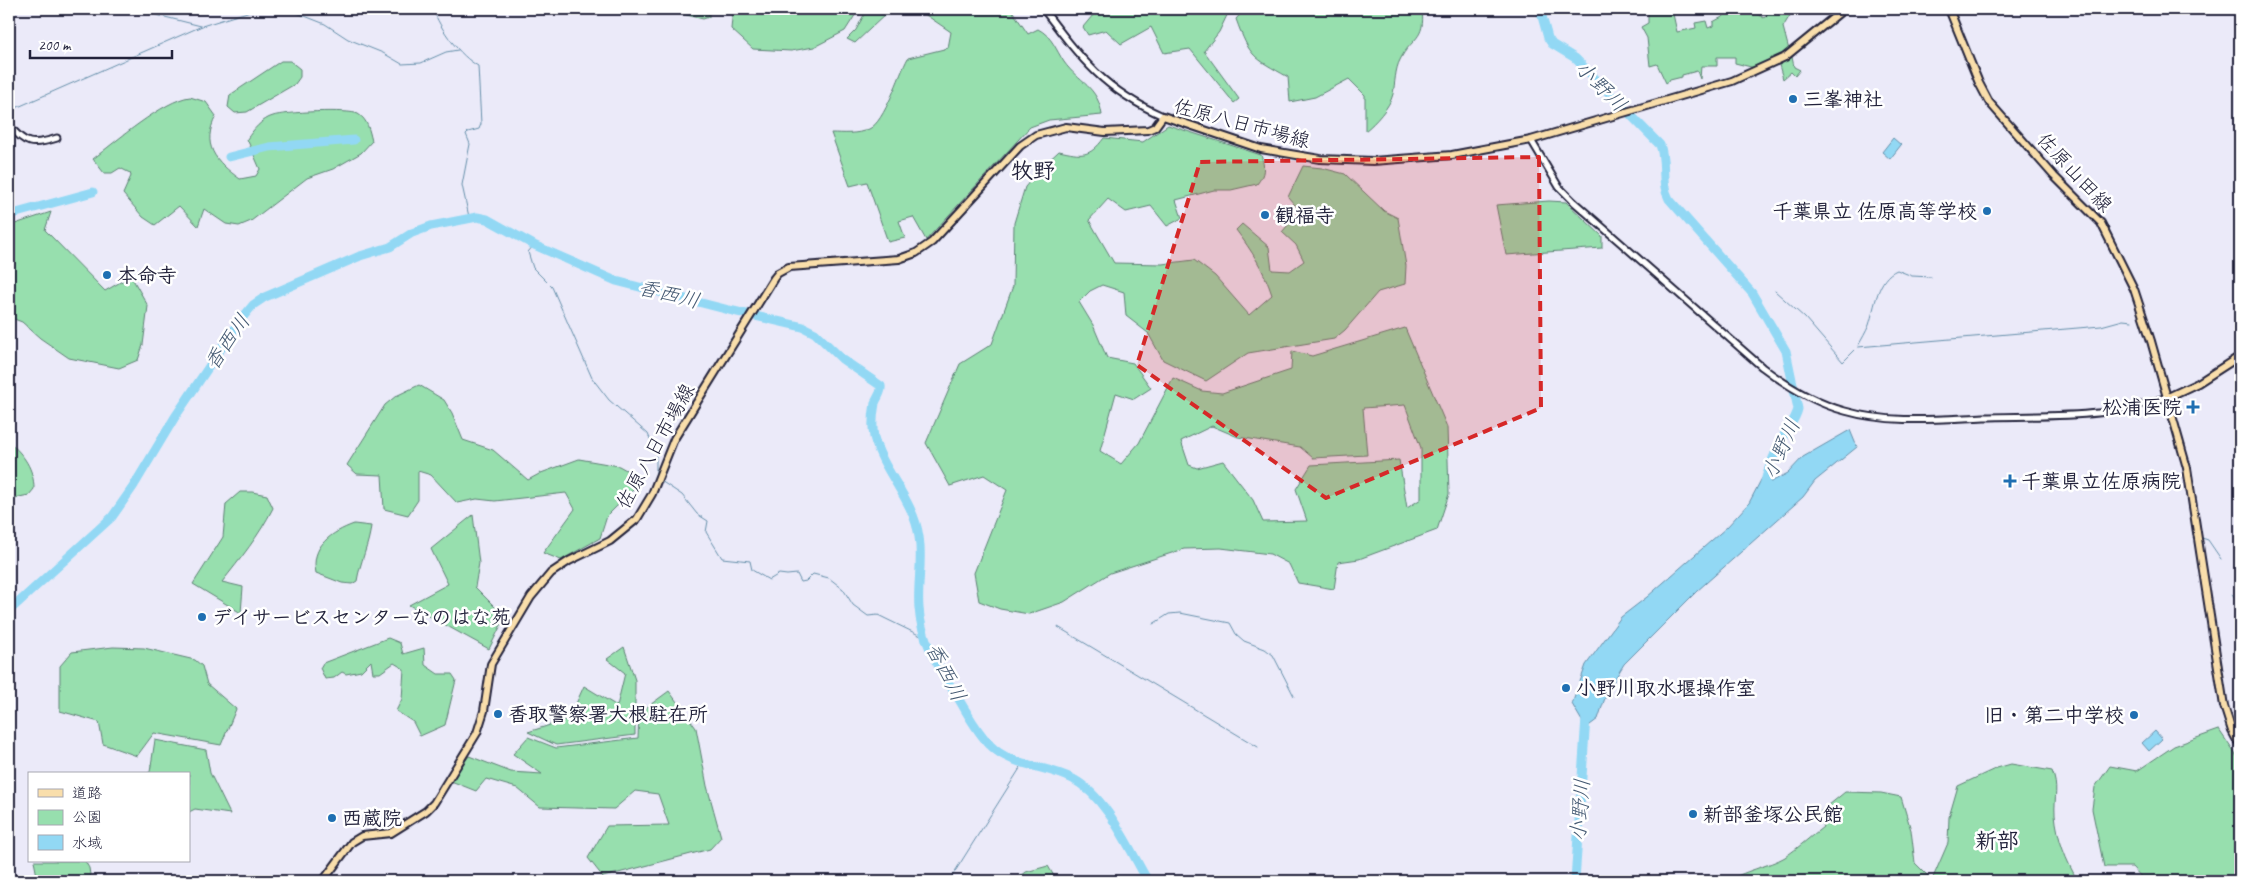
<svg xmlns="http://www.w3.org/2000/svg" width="2249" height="890" font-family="Caveat,'Klee One',sans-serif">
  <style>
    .green { fill: #97dfae; stroke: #5c8074; fill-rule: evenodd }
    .water { fill: #92d8f4; stroke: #658faa }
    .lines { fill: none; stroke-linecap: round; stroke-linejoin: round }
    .stream { stroke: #658faa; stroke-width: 1 }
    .river { stroke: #92d8f4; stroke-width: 9 }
    .minor-casing { stroke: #22223b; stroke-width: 9 }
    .major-casing { stroke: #22223b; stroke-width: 10 }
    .minor { stroke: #fff; stroke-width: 5 }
    .major { stroke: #f9deab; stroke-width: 6 }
    .marked { fill: #d62828; fill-opacity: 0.2; stroke: #d62828; stroke-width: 4; stroke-dasharray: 10 6; stroke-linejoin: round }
    .poi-dot { fill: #1f6fb2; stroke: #fff; stroke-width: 2 }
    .labels { text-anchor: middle; stroke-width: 5; stroke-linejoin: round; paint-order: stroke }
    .poi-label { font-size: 20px; font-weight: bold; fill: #22223b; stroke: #fff; text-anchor: start }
    .street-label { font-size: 20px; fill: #22223b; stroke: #fff }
    .water-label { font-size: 21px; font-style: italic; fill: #445972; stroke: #fff }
    .quarter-label { font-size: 22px; font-weight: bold; fill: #22223b; stroke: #fff }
  </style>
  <rect width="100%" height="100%" fill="#ebeaf9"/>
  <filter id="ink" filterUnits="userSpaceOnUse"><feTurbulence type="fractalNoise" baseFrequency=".02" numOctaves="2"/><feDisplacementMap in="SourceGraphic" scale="10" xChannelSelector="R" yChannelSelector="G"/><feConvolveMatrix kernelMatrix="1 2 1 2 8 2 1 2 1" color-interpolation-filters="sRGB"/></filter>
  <g filter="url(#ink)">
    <g class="green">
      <path d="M 667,9 L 709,9 L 709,17 L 703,19 L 666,10 Z"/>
      <path d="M 733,9 L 859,9 L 845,31 L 814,47 L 791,51 L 753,49 L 731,29 Z"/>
      <path d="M 867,9 L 1011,9 L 1028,34 L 1038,29 C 1052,36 1056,50 1064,62 C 1079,83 1098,86 1102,115 L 1049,120 L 1030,127 L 926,240 L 913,217 L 899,221 L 905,238 L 888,242 L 867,182 L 850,186 L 831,133 C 843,133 857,135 869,129 C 885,122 899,74 908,58 L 948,48 L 951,32 L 923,13 L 887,13 L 855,43 L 847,39 L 856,30 Z"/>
      <path d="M 1098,9 L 1230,9 L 1219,32 L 1204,51 L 1239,99 L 1234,103 L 1190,49 L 1164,53 L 1151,27 L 1121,44 L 1106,30 L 1088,35 L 1083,27 Z"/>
      <path d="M 1245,9 L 1422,9 C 1426,41 1411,37 1400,60 C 1395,69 1395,84 1393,94 C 1390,107 1375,123 1365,131 L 1365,95 L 1349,79 L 1315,97 L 1290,102 L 1288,77 C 1253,57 1250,58 1236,19 Z"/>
      <path d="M 1648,9 L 1670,9 L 1669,10 L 1670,15 L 1673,14 L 1677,32 L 1696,28 L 1695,23 L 1706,21 L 1708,28 L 1713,26 L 1713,22 L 1724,16 L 1724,9 L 1757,9 L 1756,13 L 1764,18 L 1771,9 L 1779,13 L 1783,9 L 1788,9 L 1792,12 L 1783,27 L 1789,50 L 1778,58 L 1755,68 L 1735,63 L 1735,57 L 1717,57 L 1717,66 L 1701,66 L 1700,79 L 1697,71 L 1682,75 L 1682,77 L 1670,80 L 1666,83 L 1657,64 L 1650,66 L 1647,38 L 1641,27 L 1648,23 Z"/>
      <path d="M 1792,57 L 1794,67 L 1800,70 L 1795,76 L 1791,72 L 1783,79 L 1779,65 Z"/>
      <path d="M 281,61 L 290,61 L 300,69 L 300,77 L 295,84 L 247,112 L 235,113 L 228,107 L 230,95 Z"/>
      <path d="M 190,97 L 206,102 L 216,116 C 201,145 215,161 240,179 L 256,176 L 260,169 L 247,139 C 253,130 262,119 273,116 C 284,112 349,109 358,114 C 368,120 369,130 372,141 L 361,153 L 333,169 L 307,178 L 251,221 L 239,226 L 226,224 L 204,209 L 198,226 L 179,206 L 155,225 L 143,217 L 123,194 L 131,176 L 130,173 L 120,168 L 112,173 L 104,173 L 93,159 C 115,142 164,100 190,97 Z"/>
      <path d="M 1168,125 L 1261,155 C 1265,167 1265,174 1257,184 L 1231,190 L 1214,190 L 1176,200 L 1182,218 L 1167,226 L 1151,206 L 1126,212 L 1108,199 L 1089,220 L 1114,263 L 1162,264 L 1194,260 L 1215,276 L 1249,315 L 1272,295 C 1264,270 1252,251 1236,230 L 1242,224 L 1269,247 L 1272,270 L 1290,271 L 1304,261 L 1296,245 L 1282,232 L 1300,211 L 1288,197 L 1303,166 L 1322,168 L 1345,174 L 1384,211 L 1398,218 L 1406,266 L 1405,284 L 1378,292 L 1345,330 L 1334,339 L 1248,353 L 1206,381 L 1163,360 L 1148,333 L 1126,316 L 1124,292 L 1102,285 L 1090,291 L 1079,302 L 1093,325 L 1107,358 L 1133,363 L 1151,388 L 1134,399 L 1116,393 L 1100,451 L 1121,464 L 1139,443 L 1173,378 L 1202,391 L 1222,393 L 1291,370 L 1292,351 L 1312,356 L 1405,328 L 1447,427 L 1449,494 L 1437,530 L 1359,559 L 1338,562 L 1334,589 L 1298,583 L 1289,564 L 1270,554 L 1221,548 L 1184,549 L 1110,573 L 1064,602 L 1029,614 L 1000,609 L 979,601 L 974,573 L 1007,490 L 984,475 L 950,486 L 926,443 L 960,364 L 992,344 L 1013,286 L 1014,223 L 1025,187 L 1043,166 L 1059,151 C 1082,156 1089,158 1104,138 L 1143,142 ZM 1405,405 L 1421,448 L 1421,499 L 1407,508 L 1399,460 L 1311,465 L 1296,489 L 1307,521 L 1263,522 L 1253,500 L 1223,461 L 1197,468 L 1189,465 L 1181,441 L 1212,426 L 1238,437 L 1300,447 L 1313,458 L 1367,455 L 1363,408 Z"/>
      <path d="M 1549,201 L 1566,202 L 1602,236 L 1602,248 L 1506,255 L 1496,205 Z"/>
      <path d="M 51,212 L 45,230 L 105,291 L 131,276 L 148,306 L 143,345 L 138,360 L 119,368 L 69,358 L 40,338 L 22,322 L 9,317 L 9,226 Z"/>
      <path d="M 419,385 L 444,400 L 452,413 L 463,440 L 493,450 L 528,480 L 541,473 L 579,459 L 619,466 L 628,471 L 638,485 L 607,516 L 600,538 L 561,560 L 543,553 L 575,509 L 566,493 L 495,501 L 477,499 L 457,503 L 431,475 L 418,471 L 418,500 L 408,515 L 384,509 L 382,475 L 357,474 L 347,465 L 385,405 L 396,396 Z"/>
      <path d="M 9,442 C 24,455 34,469 34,489 L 29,495 L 9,499 Z"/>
      <path d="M 240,492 L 252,492 L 267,495 L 273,508 C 259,536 241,558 222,582 L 243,587 L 241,613 L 193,584 L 223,537 L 226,504 Z"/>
      <path d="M 473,515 L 479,563 L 475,587 L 505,617 L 489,649 L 409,605 L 448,584 L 431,549 Z"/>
      <path d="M 354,524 L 371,526 C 369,545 360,562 357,581 L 352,584 L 342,583 L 316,573 C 310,546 332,532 354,524 Z"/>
      <path d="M 388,638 L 400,643 L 403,654 L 424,648 L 425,665 L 438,674 L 452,674 L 456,680 L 445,725 L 420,736 L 413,722 L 396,711 L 402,699 L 404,669 L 394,663 L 380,673 L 373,673 L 371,661 L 361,671 L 346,674 L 342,672 L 334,678 L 325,679 L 320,668 L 323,663 Z"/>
      <path d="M 113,647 L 144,648 L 195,660 L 202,666 L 207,684 L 236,709 L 221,745 L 154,733 L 137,756 L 103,744 L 99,722 L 60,711 L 60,666 L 72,652 Z"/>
      <path d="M 624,647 L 635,680 L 635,735 L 556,745 L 528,732 L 569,719 L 584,686 L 617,706 L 625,673 L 607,659 Z"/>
      <path d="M 669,691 L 696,728 L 707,786 L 721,837 L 710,849 L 603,877 L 588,858 L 607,826 L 669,825 L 658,794 L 635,791 L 614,809 L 540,807 L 517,788 L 486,779 L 476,791 L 451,781 L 469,756 L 511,772 L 542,774 L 513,754 L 528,737 L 556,748 L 638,738 L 639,713 Z"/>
      <path d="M 2219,730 L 2240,761 L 2240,881 L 2145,881 L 2132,867 L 2104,867 L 2092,809 L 2095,787 L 2110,766 L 2137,771 L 2174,746 Z"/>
      <path d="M 155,740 L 206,750 L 210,773 L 230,814 L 195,809 L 189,812 L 189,774 L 147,774 L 150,772 Z"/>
      <path d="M 2011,764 L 2052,771 C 2059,788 2054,797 2055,814 C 2057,838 2066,861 2078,881 L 1730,881 C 1739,872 1770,866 1785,857 C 1798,848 1810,837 1823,827 L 1818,814 L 1845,792 L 1881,793 L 1901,797 L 1911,830 L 1915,863 L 1932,880 L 1948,843 L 1949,817 L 1958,786 L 1997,768 Z"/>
      <path d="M 34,861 L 85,861 L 89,868 L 91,881 L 38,881 Z"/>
      <path d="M 1048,866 L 1057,881 L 1015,881 L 1026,872 Z"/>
    </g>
    <g class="water">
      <path d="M 1893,138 L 1901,145 L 1890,159 L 1882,152 Z"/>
      <path d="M 1850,430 L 1857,447 L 1815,481 L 1803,497 L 1697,591 L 1624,664 L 1607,692 L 1598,719 L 1586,728 L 1572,704 L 1586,665 L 1621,617 L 1647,597 L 1727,527 L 1749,503 L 1762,478 L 1771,482 L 1788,473 L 1803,457 Z"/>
      <path d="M 2155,731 L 2162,739 L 2149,751 L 2142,743 Z"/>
    </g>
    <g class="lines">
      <g class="stream">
        <path d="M 133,9 L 201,26"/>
        <path d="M 287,9 L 325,24 L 348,39 L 383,53 L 402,64 L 421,63 L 446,52 L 458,50"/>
        <path d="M 433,9 C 440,29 460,56 478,66 L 481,124 L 479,129 L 468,132 L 466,134 L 470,144 L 462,185 L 469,217"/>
        <path d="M 9,111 L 202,26 L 257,9"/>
        <path d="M 534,245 L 528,252 L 533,268 L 552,287 L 592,378 L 609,400 L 648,434 L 655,451"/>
        <path d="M 1775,291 L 1805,318 L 1843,362 L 1858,347 L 2101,326 L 2123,320 L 2132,321"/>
        <path d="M 1858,346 C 1862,339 1866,332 1869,325 C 1875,307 1877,278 1897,270 L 1912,276 L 1931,277"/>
        <path d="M 656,476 L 656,456"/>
        <path d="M 661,481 L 682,495 L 697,514 L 708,521 L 706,532 L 722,558 L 750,561 L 752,570 L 769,580 L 779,574 L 787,575 L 797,574 L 801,582 L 806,581 L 813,574 L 829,578 L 843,589 L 853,605 L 868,616 L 878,615 L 925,638"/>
        <path d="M 2202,538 L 2208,540 L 2221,559"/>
        <path d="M 2232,594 L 2240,604"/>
        <path d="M 1153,624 L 1169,614 L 1180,613 L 1230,623 L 1236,634 L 1244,641 L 1265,649 L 1273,655 L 1294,696"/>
        <path d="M 1058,627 L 1258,747"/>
        <path d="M 949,881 L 1024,762"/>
      </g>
      <g class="river">
        <path d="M 1540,9 L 1548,38 L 1552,44 L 1575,58 L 1660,145 C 1667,162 1660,183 1669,199 L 1752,293 L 1786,351 L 1798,409 C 1796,419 1788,428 1783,437 C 1775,453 1765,473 1764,490"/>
        <path d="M 229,157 L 269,147 L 354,140"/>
        <path d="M 9,215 L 93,192"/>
        <path d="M 9,611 L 112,517 L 133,487 L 175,417 L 239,322 L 253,305 L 265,297 L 360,256 L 390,247 L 412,233 L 431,226 L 477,217 L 487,219 L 534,245 L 616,281 L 729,310 L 803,327 L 815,333 L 842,359 L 881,386 C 882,393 877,397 875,403 C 873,414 872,427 874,437 C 883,472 914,500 919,537 C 923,560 917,585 919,608 C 921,642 941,670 958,698 C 968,714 976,731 990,745 C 1011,767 1047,765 1073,779 C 1107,797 1129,849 1148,881"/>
        <path d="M 1575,881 L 1586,717"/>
      </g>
      <g class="minor-casing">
        <g id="minor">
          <path d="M 1043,9 C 1081,59 1104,90 1163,116"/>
          <path d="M 9,125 C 25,145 32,146 57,138"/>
          <path d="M 1531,140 L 1559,187 L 1574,202 L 1762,367 C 1787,386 1814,403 1845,411 C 1890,424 1938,419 1984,417 C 2022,416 2060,417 2098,413 C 2121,411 2145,404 2168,397"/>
        </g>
      </g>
      <g class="major-casing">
        <g id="major">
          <path d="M 1949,9 L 1979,83 L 1989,102 L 2054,176 L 2101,223 L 2134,289 L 2151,341 L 2187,468 L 2224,706 L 2232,731 L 2240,746"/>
          <path d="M 2168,397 L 2198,383 L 2240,356"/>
          <path d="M 323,881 L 352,842 L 362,836 L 391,833 L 426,811 L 434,803 L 477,733 L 484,711 L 491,664 L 531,597 L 551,573 L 569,561 L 610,541 L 637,519 L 652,494 L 674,439 L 774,278 L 778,273 L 789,267 L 899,259 L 916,253 L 932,242 L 1020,146 L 1036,135 L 1066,127 L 1105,132 L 1148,130 L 1155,127 L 1163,116 L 1261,149 L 1320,159 L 1373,161 L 1452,155 L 1531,140 L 1732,81 L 1785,57 L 1844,9"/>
        </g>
      </g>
      <use href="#minor" class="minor"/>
      <use href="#major" class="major"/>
    </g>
  </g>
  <path class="marked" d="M 1539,157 L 1541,408 L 1326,498 L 1137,365 L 1200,162 Z"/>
  <g class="poi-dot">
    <circle cx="1793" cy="99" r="5"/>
    <circle cx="1987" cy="211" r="5"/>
    <circle cx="1265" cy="215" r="5"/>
    <circle cx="107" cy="275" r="5"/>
    <path d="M2190.5 399.5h5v5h5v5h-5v5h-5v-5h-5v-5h5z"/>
    <path d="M2007.5 473.5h5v5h5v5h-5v5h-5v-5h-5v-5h5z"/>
    <circle cx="202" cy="617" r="5"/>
    <circle cx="1566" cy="688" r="5"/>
    <circle cx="498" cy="714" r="5"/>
    <circle cx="2134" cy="715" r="5"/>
    <circle cx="1693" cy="814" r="5"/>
    <circle cx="332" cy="818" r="5"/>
  </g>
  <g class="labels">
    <g class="poi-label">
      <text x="1803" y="106">三峯神社</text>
      <text x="1977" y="218" text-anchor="end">千葉県立 佐原高等学校</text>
      <text x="1275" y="222">観福寺</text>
      <text x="117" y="282">本命寺</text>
      <text x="2182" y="414" text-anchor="end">松浦医院</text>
      <text x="2021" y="488">千葉県立佐原病院</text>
      <text x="212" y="624">デイサービスセンターなのはな苑</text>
      <text x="1576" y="695">小野川取水堰操作室</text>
      <text x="508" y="721">香取警察署大根駐在所</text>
      <text x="2124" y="722" text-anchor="end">旧・第二中学校</text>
      <text x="1703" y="821">新部釜塚公民館</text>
      <text x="342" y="825">西蔵院</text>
    </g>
    <g class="street-label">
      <text transform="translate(1242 123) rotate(15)" y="7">佐原八日市場線</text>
      <text transform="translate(2075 172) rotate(47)" y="7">佐原山田線</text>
      <text transform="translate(655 446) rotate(-61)" y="7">佐原八日市場線</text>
    </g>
    <g class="water-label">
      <text transform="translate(1601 86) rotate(45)" y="7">小野川</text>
      <text transform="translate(669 294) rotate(14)" y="7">香西川</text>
      <text transform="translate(227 342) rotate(-55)" y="7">香西川</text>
      <text transform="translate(1781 449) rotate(-66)" y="7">小野川</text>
      <text transform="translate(946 672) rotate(63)" y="7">香西川</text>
      <text transform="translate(1580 810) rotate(-86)" y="7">小野川</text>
    </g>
    <g class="quarter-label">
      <text x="1033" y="178">牧野</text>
      <text x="1997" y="848">新部</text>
    </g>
  </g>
  <rect width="2249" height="890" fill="none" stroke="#fff" stroke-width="30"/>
  <rect x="15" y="15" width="2219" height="860" fill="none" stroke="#22223b" stroke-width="2" filter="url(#ink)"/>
  <rect x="28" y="772" width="162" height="90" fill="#ffffff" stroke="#a7a7b1"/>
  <rect x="38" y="789" width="25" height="8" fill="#f9deab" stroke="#a7a7b1"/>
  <text x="72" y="798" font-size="15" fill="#22223b">道路</text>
  <rect x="38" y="810" width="25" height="15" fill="#97dfae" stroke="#a7a7b1"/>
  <text x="72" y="822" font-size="15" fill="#22223b">公園</text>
  <rect x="38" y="835" width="25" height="15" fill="#92d8f4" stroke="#a7a7b1"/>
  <text x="72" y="848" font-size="15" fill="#22223b">水域</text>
  <path d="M30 50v8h142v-8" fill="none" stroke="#22223b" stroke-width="2.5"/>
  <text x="38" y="50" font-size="15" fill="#22223b" stroke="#ffffff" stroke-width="4" paint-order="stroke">200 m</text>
</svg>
